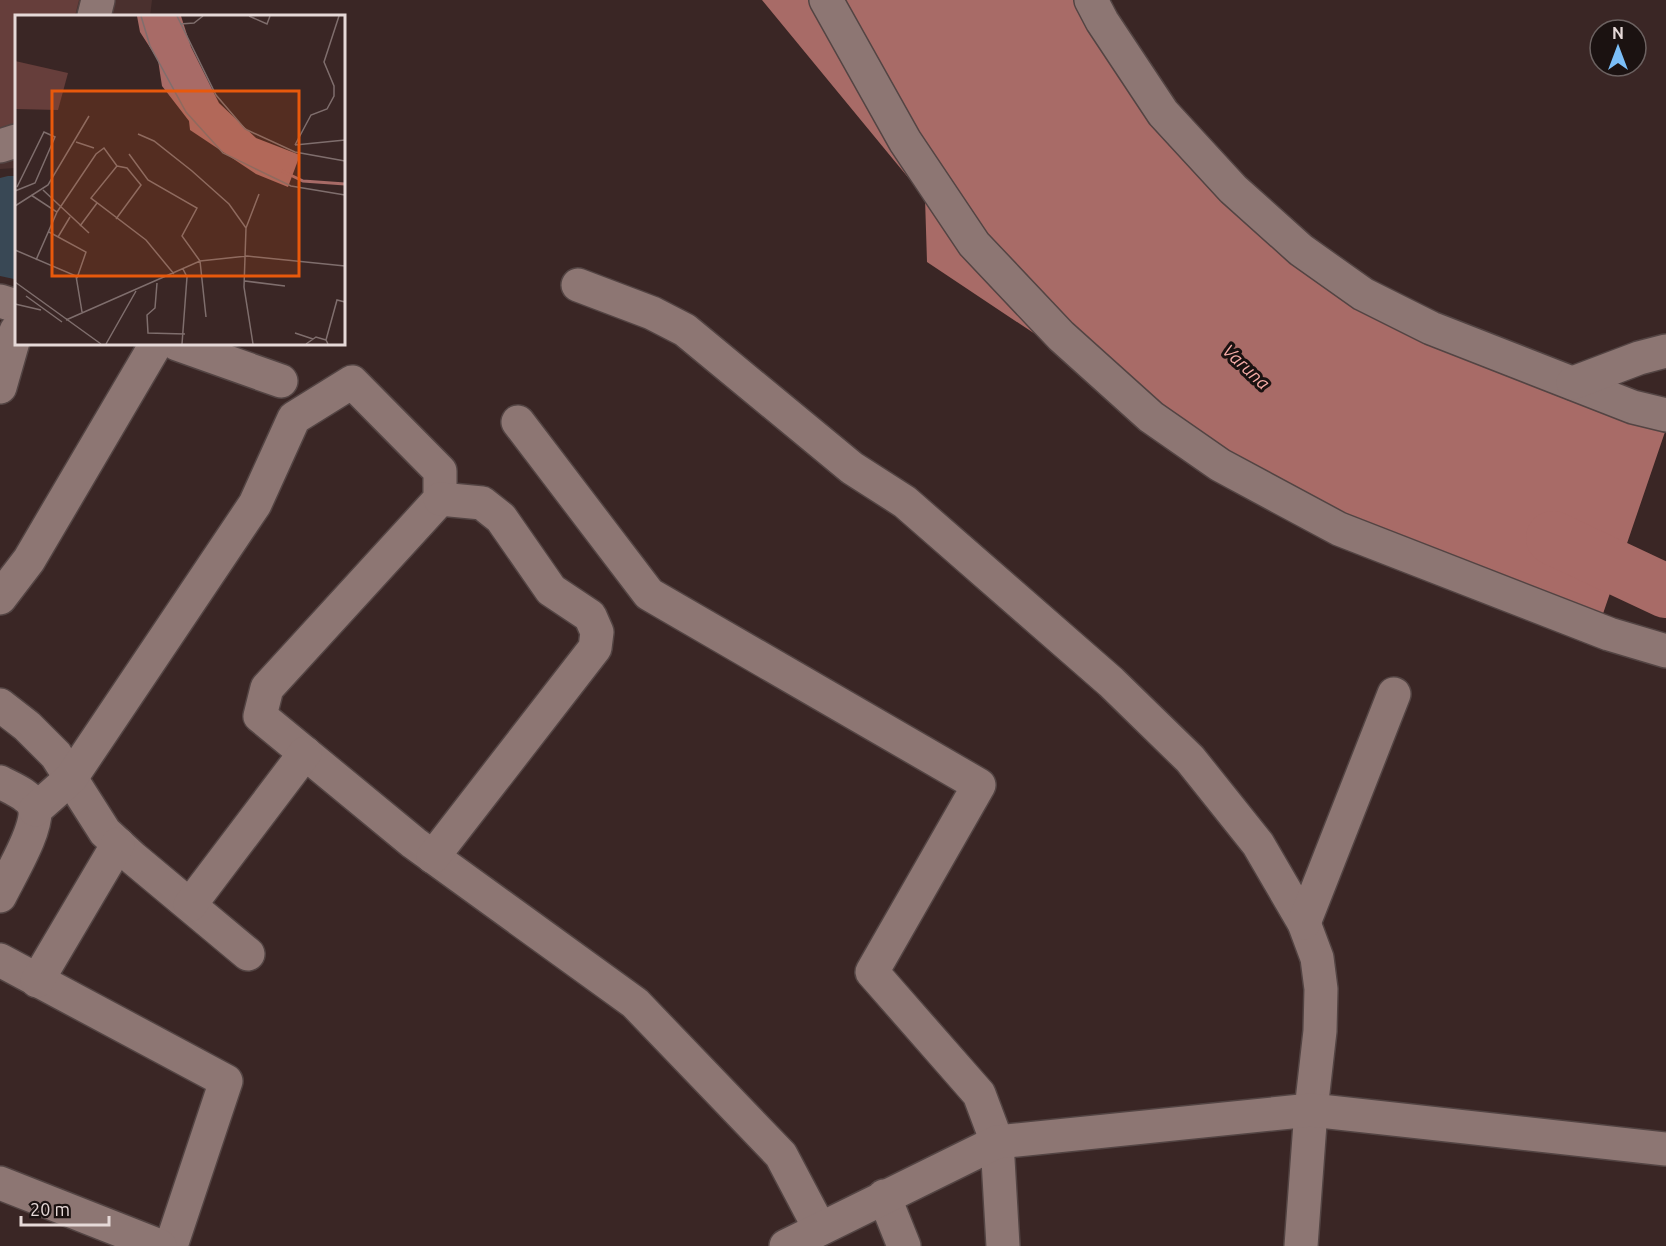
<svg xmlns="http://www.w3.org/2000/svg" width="1666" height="1246" font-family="Ubuntu,sans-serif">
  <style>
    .built { fill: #4a302e }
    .green { fill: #663e3b }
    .water { fill: #a86b67 }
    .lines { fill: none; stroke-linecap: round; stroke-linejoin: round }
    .river { stroke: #a86b67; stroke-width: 54 }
    .building { fill: #394855 }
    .minor-casing { stroke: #534443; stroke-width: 36 }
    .minor { stroke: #8d7673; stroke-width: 33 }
    .labels { text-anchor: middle; stroke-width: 6; stroke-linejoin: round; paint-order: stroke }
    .water-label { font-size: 18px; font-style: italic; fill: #f6aca7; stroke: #1b1211 }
    .inset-river { fill: none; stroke: #a86b67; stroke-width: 3 }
    .inset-road { fill: none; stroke: #7f6e6d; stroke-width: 1.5 }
    .view { fill: #e8590c; fill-opacity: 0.15; stroke: #e8590c; stroke-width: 3 }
    .inset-edge { fill: none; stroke: #e6d9d8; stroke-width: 3 }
  </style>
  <rect width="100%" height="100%" fill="#3a2625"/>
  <path class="built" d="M 0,0 L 152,0 L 150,16 L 16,16 L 16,168 L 0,169 Z"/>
  <path class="green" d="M 0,0 L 79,0 L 75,16 L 16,16 L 16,126 L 0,130 Z"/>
  <path class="water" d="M 762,0 L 1088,0 L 1126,75 L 1371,314 L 1666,429 L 1592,646 L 1371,558 L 927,262 L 925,198 Z"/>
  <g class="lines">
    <path class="river" d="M 1553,538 L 1666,591"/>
  </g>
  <path class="building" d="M 8,176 L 16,176 L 16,278 L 14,279 L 0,276 L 0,178 Z"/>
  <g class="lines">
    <g class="minor-casing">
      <g id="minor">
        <path d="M 826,0 L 905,141 L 974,244 L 1061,336 L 1151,417 L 1220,465 L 1339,529 L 1609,634 L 1666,651"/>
        <path d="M 1091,0 L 1102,21 L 1163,113 L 1233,189 L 1301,250 L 1363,294 L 1431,328 L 1633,407 L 1666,415"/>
        <path d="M 94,16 L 98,0"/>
        <path d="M 0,146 L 16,141"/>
        <path d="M 578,285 L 652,313 L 685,330 L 852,468 L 905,502 L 1111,682 L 1190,759 L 1258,844 L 1304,923 L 1317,958 L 1321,989 L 1320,1031 L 1311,1110 L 1301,1246"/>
        <path d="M 0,301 L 16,306"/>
        <path d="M 177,344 L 281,381"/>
        <path d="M 1573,383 L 1639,358 L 1666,351"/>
        <path d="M 0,387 L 16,331"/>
        <path d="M 518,422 L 649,594 L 979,785 L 872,972 L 979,1094 L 997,1142 L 1003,1246"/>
        <path d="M 0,598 L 29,560 L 156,344"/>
        <path d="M 0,705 L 27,726 L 56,755 L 105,832 L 133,858 L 248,954"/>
        <path d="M 0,782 C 11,788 28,794 34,806 C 42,823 8,879 0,896"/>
        <path d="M 35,810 L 71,778 L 255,504 L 294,418 L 352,382 L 440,471 L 440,499 L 267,688 L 260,716 L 414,843 L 635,1003 L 781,1155 L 820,1229"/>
        <path d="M 433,857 L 595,648 L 597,632 L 590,616 L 551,590 L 501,518 L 482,503 L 440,499"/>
        <path d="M 190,905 L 305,753"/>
        <path d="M 1304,923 L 1394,694"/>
        <path d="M 0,960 L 226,1081 L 171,1246"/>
        <path d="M 37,981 L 118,844"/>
        <path d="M 0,1183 L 160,1246"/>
        <path d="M 884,1196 L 904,1246"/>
        <path d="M 786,1246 L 997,1142 L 1311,1110 L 1666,1149"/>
      </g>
    </g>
    <use href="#minor" class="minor"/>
  </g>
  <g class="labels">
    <g class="water-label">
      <text transform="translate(1246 367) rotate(43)" y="6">Varuna</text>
    </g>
  </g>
  <g transform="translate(15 15)">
    <rect width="330" height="330" fill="#3a2625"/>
    <path d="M 0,46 L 53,58 L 43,95 L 0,94 Z" fill="#663e3b"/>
    <path d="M 122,1 L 166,1 L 176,32 L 204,88 L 241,123 L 285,140 L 273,172 L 241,159 L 175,115 L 174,106 L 147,71 L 143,45 L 125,17 Z" fill="#a86b67"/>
    <path class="inset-river" d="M 267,156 L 288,166 L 330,169"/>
    <path class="inset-road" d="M 126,1 L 135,31 L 171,97 L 208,138 L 276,171 L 330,180M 162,1 L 201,80 L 230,114 L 280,137 L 330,146M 234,1 L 252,9 L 255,1M 165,9 L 179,8 L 188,1M 123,119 L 139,126 L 177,156 L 214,189 L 231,213 L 229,272 L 238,329M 61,127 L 79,133M 280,130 L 296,100 L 312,94 L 319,81 L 319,71 L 309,47 L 324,1M 280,130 L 330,125M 114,139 L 133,165 L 182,193 L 167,221 L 185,246 L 191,302M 28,175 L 74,218M 0,176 L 20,168 L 40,122 L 29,117 L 2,172M 16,180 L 42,197 L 21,245M 0,191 L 33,170 L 74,101M 42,197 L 81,139 L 89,133 L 102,151 L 76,183 L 131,225 L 159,259M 101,204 L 126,170 L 112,153 L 102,151M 65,211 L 82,188M 231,213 L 244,179M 34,217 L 71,237 L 62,263M 43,222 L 55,202M 0,235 L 61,261 L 67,297M 230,266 L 270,271M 0,267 L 86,329M 142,268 L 140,293 L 132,300 L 133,318 L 170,319M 11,281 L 47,307M 0,289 L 26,295M 51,305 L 185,246 L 232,241 L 330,251M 280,318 L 298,324M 91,329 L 121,276M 167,329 L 172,262 L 168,254M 291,329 L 301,322 L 311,325M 313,329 L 311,325 L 322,285 L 330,287"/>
    <path class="view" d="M 37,76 L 284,76 L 284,261 L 37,261 Z"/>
    <rect width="330" height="330" class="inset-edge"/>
  </g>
  <g transform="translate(1618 48)"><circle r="28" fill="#1b1211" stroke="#6c6261" stroke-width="1.5"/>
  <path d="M0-4.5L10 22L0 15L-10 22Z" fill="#7bbef8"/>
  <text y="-9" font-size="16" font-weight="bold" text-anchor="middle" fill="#e6d9d8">N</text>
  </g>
  <path d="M21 1216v9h88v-9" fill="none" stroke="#e6d9d8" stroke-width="3"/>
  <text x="30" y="1216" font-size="18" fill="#e6d9d8" stroke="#1b1211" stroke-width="4.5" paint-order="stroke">20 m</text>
</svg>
